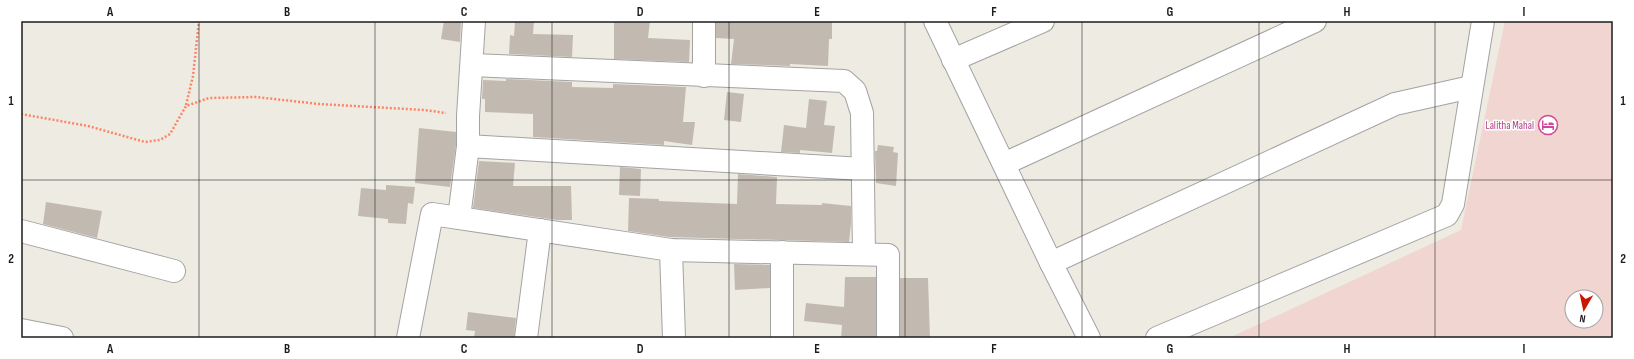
<svg xmlns="http://www.w3.org/2000/svg" width="1634" height="359" font-family="'Sofia Sans Condensed',sans-serif">
  <style>
    .commercial { fill: #f0d5d0; fill-rule: evenodd }
    .building { fill: #c2bab1 }
    .lines { fill: none; stroke-linecap: round; stroke-linejoin: round }
    .minor-casing { stroke: #a3a3a3; stroke-width: 24 }
    .path { stroke: #fc8565; stroke-width: 2.5; stroke-dasharray: 2 2; stroke-linecap: butt }
    .minor { stroke: #fff; stroke-width: 22 }
    .grid { fill: none; stroke: #1c1c1c; stroke-width: 1; stroke-opacity: 0.55 }
    .labels { text-anchor: middle; stroke-width: 3; stroke-linejoin: round; paint-order: stroke }
    .hotel-label { font-size: 11px; fill: #b23c85; stroke: #fff; text-anchor: end }
    .neatline { fill: none; stroke: #1c1c1c; stroke-width: 1.5 }
    .grid-label { font-size: 13px; text-anchor: middle; font-weight: bold; fill: #1c1c1c }
  </style>
  <rect width="100%" height="100%" fill="#eeebe2"/>
  <path class="commercial" d="M 1505,21 L 1613,21 L 1613,338 L 1229,338 L 1461,230 ZM 1572,297 L 1596,297 L 1596,321 L 1572,321 Z"/>
  <g class="building">
    <path d="M 444,21 L 461,21 L 460,42 L 441,39 Z"/>
    <path d="M 515,21 L 534,21 L 533,34 L 573,35 L 572,57 L 509,54 L 510,35 L 514,36 Z"/>
    <path d="M 614,21 L 650,21 L 648,38 L 690,40 L 689,62 L 614,59 Z"/>
    <path d="M 716,21 L 832,21 L 832,39 L 829,39 L 828,66 L 790,64 L 790,66 L 731,64 L 734,39 L 716,38 Z"/>
    <path d="M 506,79 L 572,82 L 572,87 L 613,88 L 613,84 L 686,87 L 683,122 L 695,122 L 692,145 L 664,141 L 664,145 L 533,137 L 533,114 L 485,112 L 485,99 L 482,99 L 483,80 L 506,81 Z"/>
    <path d="M 727,92 L 744,94 L 741,122 L 724,120 Z"/>
    <path d="M 809,99 L 827,101 L 824,125 L 835,126 L 832,153 L 800,150 L 800,153 L 781,152 L 784,125 L 806,128 Z"/>
    <path d="M 419,128 L 456,132 L 456,145 L 450,187 L 415,183 Z"/>
    <path d="M 878,145 L 894,147 L 893,152 L 898,153 L 896,186 L 876,183 L 875,151 L 877,151 Z"/>
    <path d="M 479,161 L 515,163 L 513,186 L 571,186 L 572,220 L 557,220 L 473,208 Z"/>
    <path d="M 620,167 L 641,169 L 640,196 L 619,195 Z"/>
    <path d="M 738,174 L 777,177 L 776,204 L 822,205 L 822,203 L 851,206 L 851,224 L 849,242 L 669,237 L 628,231 L 629,198 L 659,199 L 659,201 L 737,204 Z"/>
    <path d="M 386,185 L 415,187 L 413,204 L 408,203 L 406,224 L 388,223 L 388,219 L 358,216 L 361,188 L 386,190 Z"/>
    <path d="M 46,202 L 102,211 L 97,238 L 43,224 Z"/>
    <path d="M 734,264 L 770,265 L 770,288 L 735,290 Z"/>
    <path d="M 845,277 L 876,277 L 876,338 L 841,338 L 842,325 L 804,321 L 806,303 L 844,307 Z"/>
    <path d="M 900,278 L 928,278 L 930,338 L 900,338 Z"/>
    <path d="M 468,312 L 516,318 L 514,338 L 474,338 L 475,331 L 466,330 Z"/>
  </g>
  <g class="lines">
    <g class="minor-casing">
      <g id="minor">
        <path d="M 704,21 L 704,76"/>
        <path d="M 935,21 L 1051,263 L 1089,338"/>
        <path d="M 953,60 L 1043,21"/>
        <path d="M 472,65 L 844,81 L 855,91 L 862,113 L 864,254"/>
        <path d="M 468,146 L 863,169"/>
        <path d="M 1004,164 L 1315,21"/>
        <path d="M 459,218 L 468,146 L 468,116 L 474,21"/>
        <path d="M 21,231 L 174,271"/>
        <path d="M 671,250 L 674,338"/>
        <path d="M 782,252 L 782,338"/>
        <path d="M 1051,263 L 1395,104 L 1471,87"/>
        <path d="M 21,330 L 62,338"/>
        <path d="M 408,338 L 432,214 L 671,250 L 888,255 L 888,338"/>
        <path d="M 526,338 L 540,230"/>
        <path d="M 1157,338 L 1447,215 L 1453,204 L 1483,21"/>
      </g>
    </g>
    <g class="path">
      <path d="M 186,105 L 193,76 L 199,21"/>
      <path d="M 21,114 L 88,126 L 145,142 L 160,140 L 170,134 L 186,106 L 209,98 L 256,97 L 319,104 L 424,110 L 446,113"/>
    </g>
    <use href="#minor" class="minor"/>
  </g>
  <path class="grid" d="M 199,21 L 199,338M 375,21 L 375,338M 552,21 L 552,338M 729,21 L 729,338M 905,21 L 905,338M 1082,21 L 1082,338M 1259,21 L 1259,338M 1435,21 L 1435,338M 21,180 L 1613,180"/>
  <defs>
    <g id="hotel-ring" transform="scale(1)"><circle r="9.5" fill="#fff" stroke="#d1479c" stroke-width="1.5"/><path d="M-6-4.5h1.5V1H6V5H4.5V3h-9V5H-6ZM-4 0a1.8 1.8 0 1 1 3.6 0ZM.5 0V-2.5h3Q6-2.5 6 0Z" fill="#d1479c"/></g>
  </defs>
  <g fill-rule="evenodd">
    <use href="#hotel-ring" x="1548" y="125"/>
  </g>
  <g class="labels">
    <g class="hotel-label">
      <text x="1534" y="129">Lalitha Mahal</text>
    </g>
  </g>
  <rect width="1634" height="359" fill="none" stroke="#ffffff" stroke-width="44"/>
  <g transform="translate(1584 309) rotate(189)"><circle r="19" fill="#ffffff" stroke="#a4a4a4"/>
  <path d="M0-3L7 15L0 10L-7 15Z" fill="#c91600"/>
  <text y="-6" font-size="11" font-weight="bold" text-anchor="middle" fill="#1c1c1c">N</text>
  </g>
  <rect x="22" y="22" width="1590" height="315" class="neatline"/>
  <g class="grid-label">
    <text x="110" y="16">A</text>
    <text x="287" y="16">B</text>
    <text x="464" y="16">C</text>
    <text x="640" y="16">D</text>
    <text x="817" y="16">E</text>
    <text x="994" y="16">F</text>
    <text x="1170" y="16">G</text>
    <text x="1347" y="16">H</text>
    <text x="1524" y="16">I</text>
    <text x="11" y="105">1</text>
    <text x="1623" y="105">1</text>
    <text x="11" y="263">2</text>
    <text x="1623" y="263">2</text>
    <text x="110" y="353">A</text>
    <text x="287" y="353">B</text>
    <text x="464" y="353">C</text>
    <text x="640" y="353">D</text>
    <text x="817" y="353">E</text>
    <text x="994" y="353">F</text>
    <text x="1170" y="353">G</text>
    <text x="1347" y="353">H</text>
    <text x="1524" y="353">I</text>
  </g>
</svg>
